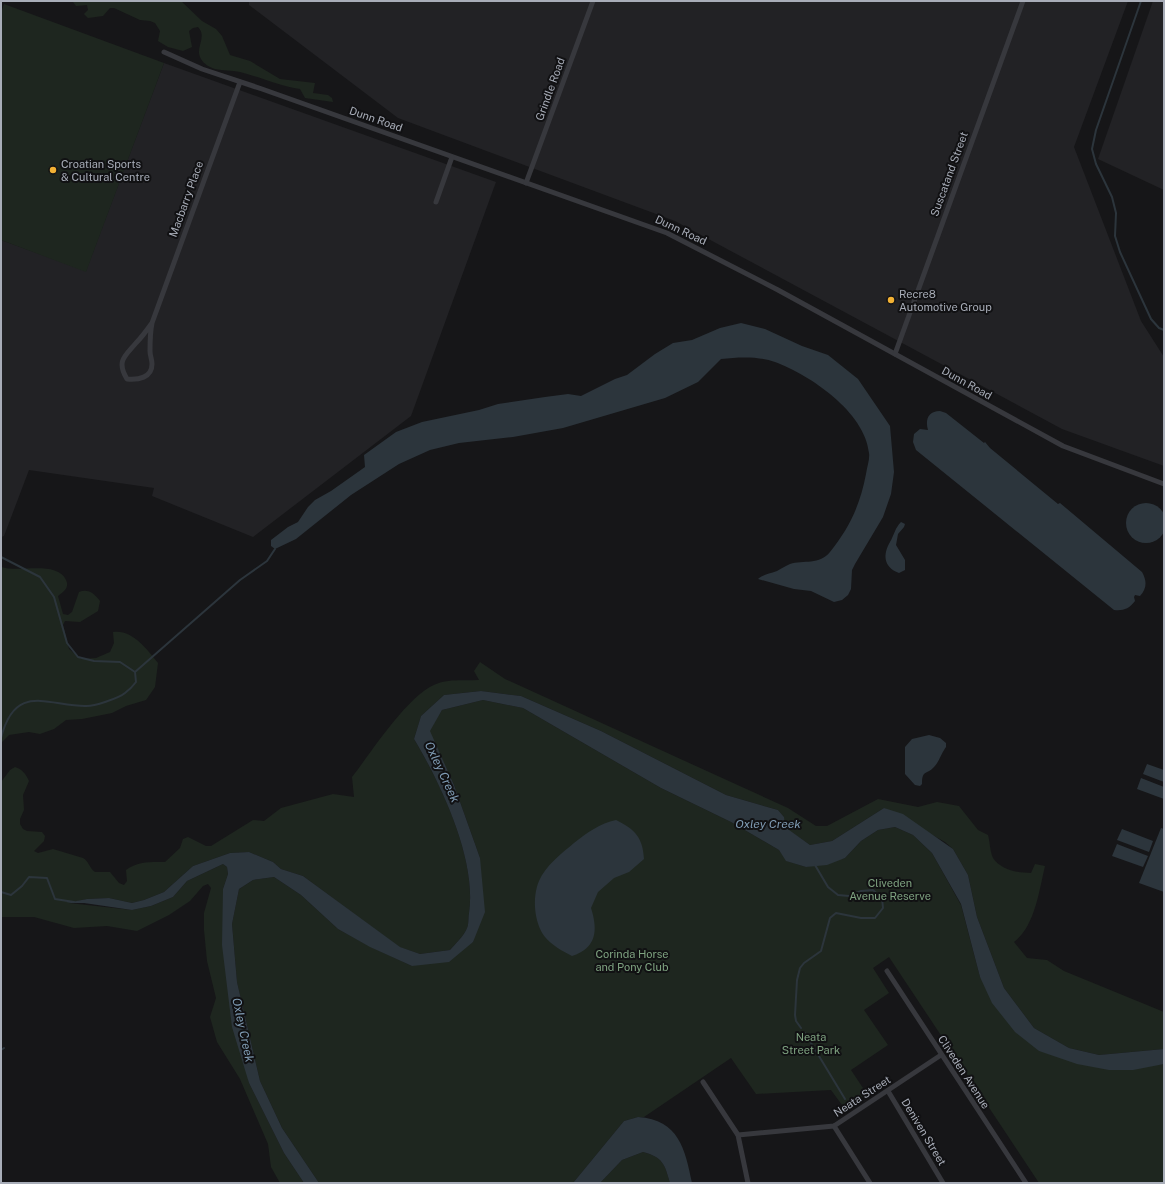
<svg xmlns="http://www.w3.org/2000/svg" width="1165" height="1184" font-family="'Public Sans',sans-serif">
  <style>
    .built { fill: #222225 }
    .green { fill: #1e261f }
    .water { fill: #2c353c }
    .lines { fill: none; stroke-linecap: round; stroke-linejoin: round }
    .stream { stroke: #2c353c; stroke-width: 2 }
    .street { stroke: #37383d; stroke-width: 5 }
    .poi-dot { fill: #f2b134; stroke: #111113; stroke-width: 1.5 }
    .labels { text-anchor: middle; stroke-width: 4; stroke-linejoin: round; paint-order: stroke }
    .street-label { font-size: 11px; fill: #a8adb8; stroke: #111113 }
    .poi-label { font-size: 11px; fill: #a8adb8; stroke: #111113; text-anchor: start }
    .park-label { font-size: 11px; fill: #7fa381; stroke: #111113 }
    .water-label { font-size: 12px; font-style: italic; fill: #7f9bb3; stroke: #111113 }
  </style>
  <rect width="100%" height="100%" fill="#161618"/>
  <g class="built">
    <path d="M 249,1 L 1128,1 L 1074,147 L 1141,321 L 1164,357 L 1164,466 L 1062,429 L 675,221 L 398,118 L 249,5 Z"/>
    <path d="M 1153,1 L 1164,1 L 1164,190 L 1098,159 Z"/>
    <path d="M 164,63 L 496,182 L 411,416 L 253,537 L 152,496 L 154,488 L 29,470 L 4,536 L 1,537 L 1,240 L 86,271 Z"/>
  </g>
  <g class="green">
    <path d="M 64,1 L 181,1 L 202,21 L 216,29 L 222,36 L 230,55 L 250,61 L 280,79 L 315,83 L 313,93 L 328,95 L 332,98 L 333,102 L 305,98 L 300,89 C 280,86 260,77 240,72 C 232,70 223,71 215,69 C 209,67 204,64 201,59 C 194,48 208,37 198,27 L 193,28 L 189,31 L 192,47 L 183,51 L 168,47 L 158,41 L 160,31 L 155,23 L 150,21 L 140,20 L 114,8 L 110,8 L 103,16 L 88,18 L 84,14 L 88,10 L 87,5 L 76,6 L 73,2 Z"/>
    <path d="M 4,4 L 164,63 L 86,272 L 1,240 L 1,13 Z"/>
    <path d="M 1,567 C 19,573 57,560 66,580 C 70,588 63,592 58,596 L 63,614 L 68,615 L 72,612 L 79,592 C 88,588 95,594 100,601 L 98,611 L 80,622 L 65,621 L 63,625 L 69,649 L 81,659 L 96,658 L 110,652 L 114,643 L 113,632 C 132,629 147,649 158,663 L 155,687 L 146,700 L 126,706 L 112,713 L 82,719 L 66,720 L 54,729 L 40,734 L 29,732 L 9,735 L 1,743 Z"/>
    <path d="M 480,662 L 505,679 L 788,808 L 816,826 L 827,826 L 878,799 L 918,807 L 937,802 L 959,806 L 978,830 L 988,835 C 990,842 990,852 993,858 C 1001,870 1018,873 1031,873 L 1035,864 L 1045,866 C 1039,891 1035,926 1014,942 L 1027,958 L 1047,960 L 1064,971 L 1164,1012 L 1164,1049 L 1099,1055 L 1069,1048 L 1034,1028 L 1004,988 L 977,917 L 968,875 L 953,849 L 945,842 L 884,808 L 832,841 L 810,845 L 784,827 L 784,817 L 778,810 L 726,795 L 601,731 L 521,696 L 481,691 L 444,695 L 421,716 L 414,739 C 441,784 477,859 469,913 C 468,918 469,924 467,928 C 464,936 455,944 450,950 L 420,954 L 399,947 L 303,876 L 281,869 L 273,862 L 249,852 L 230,853 L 193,866 L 164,892 L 144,900 L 132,903 L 109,898 L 87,899 L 69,903 L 132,910 L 151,906 L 173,897 L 187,881 L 223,864 L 227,867 L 228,874 L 223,889 L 249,1083 L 284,1153 L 304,1183 L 280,1183 L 271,1167 L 268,1144 L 240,1079 L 217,1042 L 210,1017 L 216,998 L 207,961 L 204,930 L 204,913 L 211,888 L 208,884 L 203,886 L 190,901 L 169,915 L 137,931 L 107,926 L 74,928 L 34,917 L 1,917 L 1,782 L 10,770 L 15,767 C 22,769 26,774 29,781 L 23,795 L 24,810 L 20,819 L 20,824 L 23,829 L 27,831 L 42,832 L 45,836 L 44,841 L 34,851 L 38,853 L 53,849 L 83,858 C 89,861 89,868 95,872 L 110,872 L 119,883 L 124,885 L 127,881 L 126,870 C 138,861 151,862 165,862 L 180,848 L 183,839 L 188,837 L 206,846 L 211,846 L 253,820 L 264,821 L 281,808 L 333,794 L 354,797 L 352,777 C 371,753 410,691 439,683 C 451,679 466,681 479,680 L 474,671 Z"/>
    <path d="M 483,700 L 523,708 L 661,788 L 731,822 L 779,850 L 787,861 L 806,867 L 845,858 L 861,841 L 878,830 L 895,827 L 913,835 L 932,853 L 961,905 L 980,977 L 1039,1051 L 1155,1065 L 1164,1064 L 1164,1183 L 1039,1183 L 889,957 L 873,968 L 889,993 L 864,1010 L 888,1045 L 851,1070 L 867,1094 L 847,1107 L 842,1105 L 831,1090 L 756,1094 L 731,1058 L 644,1117 L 638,1117 L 624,1121 L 573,1183 L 319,1183 L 282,1128 L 260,1081 L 237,982 L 232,924 L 239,889 L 253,880 L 274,877 L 301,895 L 338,929 L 371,947 L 412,966 L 473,942 L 480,858 L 454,785 L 429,731 L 442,710 Z"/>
    <path d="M 643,1152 C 663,1157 665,1165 670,1183 L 600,1183 L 622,1160 Z"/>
  </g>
  <g class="water">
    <path d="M 741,323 L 765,329 L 802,346 L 828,355 L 858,379 L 890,426 L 894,472 L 891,494 L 883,517 L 855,564 L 852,570 L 851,589 L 848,595 L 842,600 L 834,602 L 811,591 L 794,589 L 758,579 C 764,574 769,574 777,571 C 781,569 785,566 790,564 C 803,560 820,565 830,552 C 850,527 860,505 866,474 C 867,467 870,459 869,453 C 865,412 810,375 775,362 C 758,356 739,357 721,359 L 698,382 L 665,398 L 563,428 L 513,437 L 459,443 L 430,450 L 399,464 L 351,495 L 296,539 L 275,549 L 271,546 L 271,540 L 288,527 L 298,522 L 308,507 L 315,500 L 331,491 L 365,467 L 364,455 L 396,432 L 422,422 L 479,410 L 498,404 L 545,397 L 568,394 L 581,396 L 615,379 L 627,375 L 655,354 L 673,343 L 692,340 L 720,328 Z"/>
    <path d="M 940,411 L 946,413 L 984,443 L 985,442 L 990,448 L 1058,504 L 1060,503 L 1142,572 C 1147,581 1147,588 1140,596 L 1135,595 L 1134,597 L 1135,601 C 1129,609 1123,611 1114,610 L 916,450 L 913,442 L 914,434 L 920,429 L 928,430 C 925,420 928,411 940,411 Z"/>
    <circle cx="1146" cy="523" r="20"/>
    <path d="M 901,522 L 905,524 L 904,527 L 898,534 L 896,545 L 905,560 L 905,570 L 899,573 C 883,567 883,554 890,542 C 894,535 895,528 901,522 Z"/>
    <path d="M 481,691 L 521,696 L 601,731 L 726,795 L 778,810 L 784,817 L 785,827 L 810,845 L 832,841 L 884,808 L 903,814 L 953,849 L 968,875 L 977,917 L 1004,988 L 1034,1028 L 1069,1048 L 1099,1055 L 1164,1049 L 1164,1064 L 1133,1070 L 1109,1070 L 1077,1064 L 1039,1051 L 1015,1032 L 992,1003 L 980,977 L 961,904 L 932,853 L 913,835 L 895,827 L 878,830 L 861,841 L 845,858 L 827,865 L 806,867 L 786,861 L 779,850 L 731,822 L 661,788 L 523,708 L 483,700 L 442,710 L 430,731 L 454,785 L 480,858 L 485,912 L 473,942 L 449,962 L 412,966 L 370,947 L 338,929 L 301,895 L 274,877 L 253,880 L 239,889 L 232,924 L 237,982 L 260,1081 L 282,1128 L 319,1183 L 304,1183 L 284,1153 L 249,1083 L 232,1027 L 222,945 L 223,889 L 228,874 L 227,867 L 223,864 L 187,881 L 173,897 L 151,906 L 132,910 L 84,903 L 66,903 L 87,899 L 109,898 L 132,903 L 144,900 L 164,892 L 193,866 L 230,853 L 249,852 L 273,862 L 281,869 L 303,876 L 400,947 L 420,954 L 450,950 C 455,944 464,936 467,928 C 469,924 468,918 469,913 C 477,860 441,784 414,739 L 421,716 L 444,695 Z"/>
    <path d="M 929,735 L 940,738 L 946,743 L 946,747 C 942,752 939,762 934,767 C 927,775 922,769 922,784 L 920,786 L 915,785 L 905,774 L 905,747 L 912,739 Z"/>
    <path d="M 1147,764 L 1164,770 L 1164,782 L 1143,774 Z"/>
    <path d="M 1141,778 L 1164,787 L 1164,799 L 1137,789 Z"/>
    <path d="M 616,820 C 635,829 643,838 644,859 L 629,872 L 614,878 L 598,892 L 591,908 C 598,930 597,948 572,956 C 562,951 552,945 545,937 C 534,923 532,897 539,881 C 545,866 562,853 574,843 C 587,833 600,823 616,820 Z"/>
    <path d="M 1161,828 L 1164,829 L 1164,892 L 1139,883 Z"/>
    <path d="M 1122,829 L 1153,841 L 1149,852 L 1117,840 Z"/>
    <path d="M 1117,844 L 1148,856 L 1143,867 L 1112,856 Z"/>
    <path d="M 638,1117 C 679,1120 685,1149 692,1183 L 670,1183 C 665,1165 663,1157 643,1152 L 622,1160 L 600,1183 L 573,1183 L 624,1121 Z"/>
  </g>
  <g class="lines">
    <g class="stream">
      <path d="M 1141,1 L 1096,130 L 1092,149 L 1096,164 L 1112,197 L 1116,213 L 1115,236 L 1120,252 L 1151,319 L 1159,328 L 1164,330"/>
      <path d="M 1,557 L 40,577 L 54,597 L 67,643 L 78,657 L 94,661 L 120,662 L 135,672 L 136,682 C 133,686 129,690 125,693 C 119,698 93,707 85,706 C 46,705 15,683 1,738"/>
      <path d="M 135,672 L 240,580 L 267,561 L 275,549"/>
      <path d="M 1,892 L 11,895 L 22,886 L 29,877 L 47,878 L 55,899 L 74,902"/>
      <path d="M 801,1028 L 796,1021 L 795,1015 L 797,980 L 800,968 L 804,963 L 821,951 L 830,918 L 836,913 L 861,918 L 875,918 L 883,908 L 882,898 L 873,890 L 861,891 L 849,896 L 838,895 L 828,887 L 815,865"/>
      <path d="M 805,1033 L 845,1099"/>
      <path d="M 1,1050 L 4,1048"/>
    </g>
    <g class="street">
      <path d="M 164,52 L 202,69 L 262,89 L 667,233 L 778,290 L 1063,446 L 1164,484"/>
      <path d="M 526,183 L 593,1"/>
      <path d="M 436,202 L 452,157"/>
      <path d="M 152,323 C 147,330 142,337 136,343 C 125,356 116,361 127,379 C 138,380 152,378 152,364 C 152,359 150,356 150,351 C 150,342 150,333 152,323 L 240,82"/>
      <path d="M 895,354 L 1023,1"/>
      <path d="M 887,971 L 1026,1183"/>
      <path d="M 703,1082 L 738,1135 L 748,1183"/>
      <path d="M 888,1091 L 943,1183"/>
      <path d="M 834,1126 L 870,1183"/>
      <path d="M 738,1135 L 834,1126 L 941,1055"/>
    </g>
  </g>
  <g class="poi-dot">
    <circle cx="53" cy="170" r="4"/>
    <circle cx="891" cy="300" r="4"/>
  </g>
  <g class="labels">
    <g class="street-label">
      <text transform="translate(550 89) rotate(-70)" y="4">Grindle Road</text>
      <text transform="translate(376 119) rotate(19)" y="4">Dunn Road</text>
      <text transform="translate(949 174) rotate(-70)" y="4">Suscatand Street</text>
      <text transform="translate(186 199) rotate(-70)" y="4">Macbarry Place</text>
      <text transform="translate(681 230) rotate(25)" y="4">Dunn Road</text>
      <text transform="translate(967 383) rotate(29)" y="4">Dunn Road</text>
      <text transform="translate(964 1072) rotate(57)" y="4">Cliveden Avenue</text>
      <text transform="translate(862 1096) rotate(-33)" y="4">Neata Street</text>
      <text transform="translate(924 1132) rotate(59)" y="4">Deniven Street</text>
    </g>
    <g class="poi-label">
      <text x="61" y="168">Croatian Sports<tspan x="61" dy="13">&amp; Cultural Centre</tspan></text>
      <text x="899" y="298">Recre8<tspan x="899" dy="13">Automotive Group</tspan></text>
    </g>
    <g class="park-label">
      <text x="890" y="887">Cliveden<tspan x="890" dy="13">Avenue Reserve</tspan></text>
      <text x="632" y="958">Corinda Horse<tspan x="632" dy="13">and Pony Club</tspan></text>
      <text x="811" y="1041">Neata<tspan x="811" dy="13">Street Park</tspan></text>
    </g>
    <g class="water-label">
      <text transform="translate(442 772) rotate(65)" y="4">Oxley Creek</text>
      <text x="768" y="828">Oxley Creek</text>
      <text transform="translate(243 1030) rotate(78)" y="4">Oxley Creek</text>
    </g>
  </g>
  <rect width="1165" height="1184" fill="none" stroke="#a8adb8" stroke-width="4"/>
</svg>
